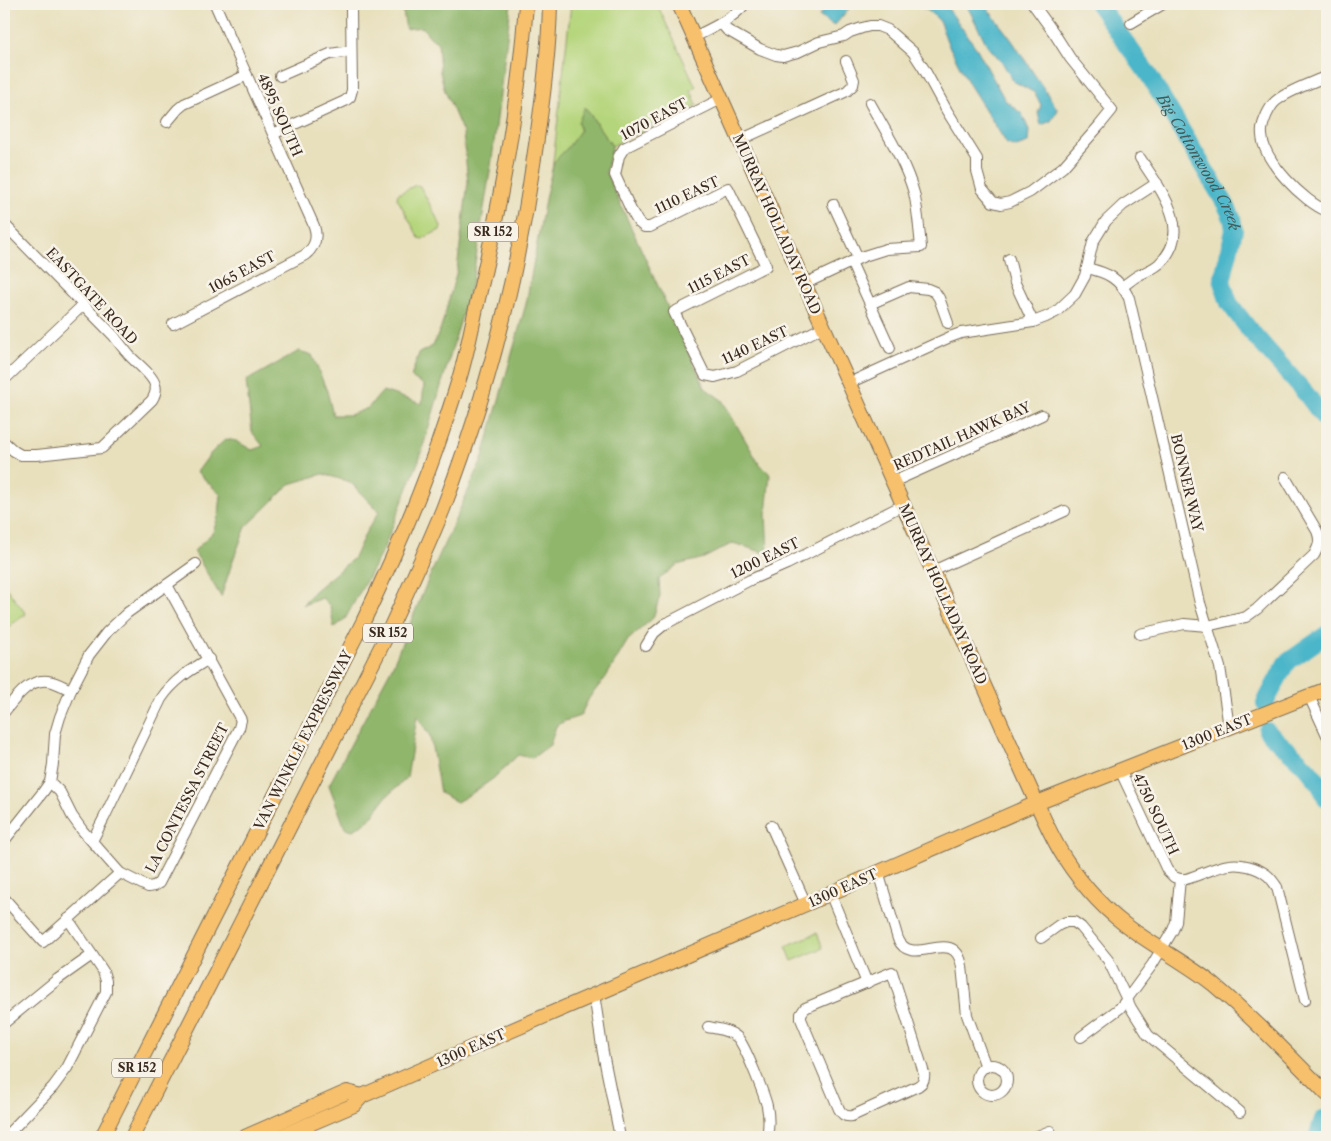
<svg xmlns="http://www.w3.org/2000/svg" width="1331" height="1141" font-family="'Libre Caslon Text',serif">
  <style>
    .green { fill: #b5d57c; stroke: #78804d }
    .forest { fill: #90b66c; stroke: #667045 }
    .water { fill: #4bb6c9; stroke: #437074 }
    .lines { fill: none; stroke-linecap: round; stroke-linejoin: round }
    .river { stroke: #4bb6c9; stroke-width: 18 }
    .minor-casing { stroke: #786a56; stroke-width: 12 }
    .major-casing { stroke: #786a56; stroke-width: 16 }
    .minor { stroke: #fff; stroke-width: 10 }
    .major { stroke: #f7c06c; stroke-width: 14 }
    .labels { text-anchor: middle; stroke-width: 5; stroke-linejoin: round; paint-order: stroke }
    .shield { fill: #f7f3e8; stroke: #73665b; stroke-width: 1 }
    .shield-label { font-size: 12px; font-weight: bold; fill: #3b2a1e }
    .street-label { font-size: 14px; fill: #3b2a1e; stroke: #f7f3e8 }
    .water-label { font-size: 15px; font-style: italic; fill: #415b5a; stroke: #f7f3e8 }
  </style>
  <rect width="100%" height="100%" fill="#f7f3e8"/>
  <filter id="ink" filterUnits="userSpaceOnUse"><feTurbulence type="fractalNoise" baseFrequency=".02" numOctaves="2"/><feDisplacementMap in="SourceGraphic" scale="10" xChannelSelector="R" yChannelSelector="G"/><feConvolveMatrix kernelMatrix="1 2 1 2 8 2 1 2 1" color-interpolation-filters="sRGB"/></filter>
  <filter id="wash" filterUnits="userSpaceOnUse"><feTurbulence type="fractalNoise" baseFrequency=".0096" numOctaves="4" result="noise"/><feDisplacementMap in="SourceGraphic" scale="20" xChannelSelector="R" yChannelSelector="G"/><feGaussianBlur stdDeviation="1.12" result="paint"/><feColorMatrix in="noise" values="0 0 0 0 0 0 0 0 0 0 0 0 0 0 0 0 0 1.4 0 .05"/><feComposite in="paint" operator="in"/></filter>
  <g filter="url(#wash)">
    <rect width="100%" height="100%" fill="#e8e0bd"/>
    <g class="green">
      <path d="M 571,4 L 639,4 L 639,7 L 644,6 L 646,4 L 651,4 L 658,6 L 696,87 L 691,90 L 697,105 L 612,146 L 585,107 L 580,131 L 552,171 Z"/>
      <path d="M 416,185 L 420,186 L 441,226 L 440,230 L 422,239 L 419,238 L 397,198 L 398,194 Z"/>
      <path d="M 4,585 L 26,614 L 4,630 Z"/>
      <path d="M 817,933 L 823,948 L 792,961 L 786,946 Z"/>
    </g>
    <g class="forest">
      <path d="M 403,4 L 511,4 L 492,159 L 472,282 L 419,460 L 383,550 L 345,619 L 334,628 L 330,606 L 322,598 L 303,605 L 314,591 L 354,558 L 366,532 L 379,512 L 350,482 L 323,474 L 290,484 L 270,504 L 246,527 L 233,560 L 221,597 L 194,551 L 213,532 L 219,514 L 221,495 L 197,472 L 211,453 L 226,439 L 236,441 L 252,450 L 263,446 L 252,432 L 246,381 L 299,351 L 312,355 L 327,391 L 333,415 L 350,415 L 368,408 L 383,391 L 422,404 L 424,385 L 411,377 L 419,353 L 433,346 L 442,325 L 457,270 L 468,182 L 463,133 L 445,91 L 440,72 L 438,43 L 430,37 L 422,27 L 406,29 L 403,12 Z"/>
      <path d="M 585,107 L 612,146 L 606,173 L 705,388 L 722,400 L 758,462 L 770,474 L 766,514 L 768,554 L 733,543 L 704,558 L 677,565 L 659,579 L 660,596 L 653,618 L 628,640 L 606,677 L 589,698 L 580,716 L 565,721 L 556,726 L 550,745 L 532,758 L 518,755 L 494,778 L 474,792 L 457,802 L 440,793 L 430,736 L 417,716 L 407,778 L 386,797 L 369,820 L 353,830 L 345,828 L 329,785 L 392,667 L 429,578 L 482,460 L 526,304 L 546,194 L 554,162 L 568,147 L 580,131 L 578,122 Z"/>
    </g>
    <g class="water">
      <path d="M 828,4 L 853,4 L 834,26 L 819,16 Z"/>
      <path d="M 913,4 L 943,4 L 947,7 L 977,49 L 1005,100 L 1022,114 L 1029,130 L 1028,143 L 1016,147 L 1007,144 L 969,84 L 948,44 L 939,20 L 926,9 Z"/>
      <path d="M 966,4 L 984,4 L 1011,39 L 1058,110 L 1051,121 L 1041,125 L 1038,113 L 1041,105 L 1035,93 L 1013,81 L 1002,62 L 987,45 Z"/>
    </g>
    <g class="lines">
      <g class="river">
        <path id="s1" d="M 1098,4 L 1148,74 L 1226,205 L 1232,218 L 1234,230 L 1222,281 L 1229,303 L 1248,328 L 1307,395 L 1327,422"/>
        <path d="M 1265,703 L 1286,663 L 1327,634"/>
        <path d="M 1267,731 C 1290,754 1315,768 1327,800"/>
        <path d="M 1317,1137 L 1323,1119"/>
      </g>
    </g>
  </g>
  <g filter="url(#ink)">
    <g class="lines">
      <g class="minor-casing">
        <g id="minor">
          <path d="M 721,23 L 727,30 L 760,49 L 776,55 L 783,56 L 798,52 L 819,42 L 844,36 L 850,32 L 862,28 L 870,26 L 878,26 L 888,30 L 913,52 L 924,69 L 947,111 L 977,159 L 977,171 L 982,189 L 993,202 L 1001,204 L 1010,202 L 1030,192 L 1063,167 L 1099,126 L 1112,110 L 1070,58 L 1054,33 L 1033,4"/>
          <path d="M 1131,23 L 1163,4"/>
          <path d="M 694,37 C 712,28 731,20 745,4"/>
          <path d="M 280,76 L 330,54 L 351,51"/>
          <path d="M 1327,76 C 1312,83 1289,90 1276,101 C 1272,104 1269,110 1267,114 C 1264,121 1261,127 1262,135 C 1263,161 1304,202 1327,211"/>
          <path d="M 721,99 L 624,148 L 619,156 L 615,175 L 631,210 L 638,222 L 644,227 L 650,227 L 728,188 L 766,266 L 674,312 L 705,375 L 715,377 L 737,371 L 823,327"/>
          <path d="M 167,122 L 178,109 L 184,104 L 247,75"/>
          <path d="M 273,134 L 345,101 L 350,97 L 352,90 L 351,8"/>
          <path d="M 740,140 L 847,91 L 853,85 L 854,80 L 846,61"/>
          <path d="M 833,204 L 858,258"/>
          <path d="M 4,224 L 114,336 C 119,343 124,349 129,355 C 136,363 153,375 155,385 C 157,390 155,395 152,400 L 102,448 L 37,455 L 21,455 L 14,451 L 4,442"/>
          <path d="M 1009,259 L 1015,283 L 1033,322"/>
          <path d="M 851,262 L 890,348"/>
          <path d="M 1087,268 C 1108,273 1119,278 1129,298 L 1200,603 L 1220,667 L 1229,727"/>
          <path d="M 804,284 L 864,256 L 886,249 L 921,247 C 919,229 918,210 914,193 C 905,161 886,132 870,103"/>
          <path d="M 1123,286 C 1128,283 1133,278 1139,275 C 1146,272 1153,269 1159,264 C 1195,231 1160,189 1140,158"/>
          <path d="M 870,304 L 909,287 L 928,289 L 935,292 L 939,298 L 948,323"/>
          <path d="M 173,324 L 305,255 C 315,247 318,238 314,226 L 215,4"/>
          <path d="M 4,380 L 83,305"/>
          <path d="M 849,383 L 950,337 L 961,333 L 1033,322 L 1046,317 L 1056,312 L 1075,294 L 1085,276 L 1093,242 L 1106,221 L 1123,205 L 1157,183"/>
          <path d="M 893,482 L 1042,415"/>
          <path d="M 933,571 L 1065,511"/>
          <path d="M 1140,634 L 1184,624 L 1207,626 L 1246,617 L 1257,609 L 1314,555 C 1319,546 1321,541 1317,531 L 1285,477"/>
          <path d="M 646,646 L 654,633 L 665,624 L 750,580 L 787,564 L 903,505"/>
          <path d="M 1309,696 L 1327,735"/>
          <path d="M 4,712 C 15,699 29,678 48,681 C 56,682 64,687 71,690"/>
          <path d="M 1120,770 L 1167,870 L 1174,877 L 1180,879 L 1186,879 C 1201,875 1214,867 1229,865 C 1240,863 1257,867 1267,875 C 1271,878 1274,883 1277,887 L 1305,1000"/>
          <path d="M 50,782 L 60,792 L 72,816 L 82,830 L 120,873 L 148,887 L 154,886 L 159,883 L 239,728 L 241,720 L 167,585"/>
          <path d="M 771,826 L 806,904"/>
          <path d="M 4,841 L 43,792 L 50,782 L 53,764 L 55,734 L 60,717 L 71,690 L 89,655 L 107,632 L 127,613 L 196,564"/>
          <path d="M 92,841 L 104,818 L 161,699 C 173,681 190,670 209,659"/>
          <path d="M 878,872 L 898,939 C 912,970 954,924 962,966 L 967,1015 L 986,1067"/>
          <path d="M 830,893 L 867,983"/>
          <path d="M 4,898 L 43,942 L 120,873"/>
          <path d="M 1041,938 L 1059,925 L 1066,922 L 1074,922 L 1081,927 L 1108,960 L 1131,1008 L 1148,1035 L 1240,1112"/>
          <path d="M 892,972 L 924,1073 C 925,1079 923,1083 918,1086 L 852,1116 C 846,1117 842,1115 839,1109 L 801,1019 L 801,1014 L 805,1008 Z"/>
          <path d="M 594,994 L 603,1053 L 620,1137"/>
          <path d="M 4,1023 L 58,979 L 92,955"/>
          <path d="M 708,1027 C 718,1029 729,1030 737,1037 C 745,1045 764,1094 767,1106 C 769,1116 769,1127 767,1137"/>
          <path d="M 1081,1037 L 1120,1008 L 1127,999 L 1152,965 L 1173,930 L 1176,922 L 1180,879"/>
          <circle cx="992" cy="1080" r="15"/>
          <path d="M 5,1137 L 53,1087 L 67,1068 L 106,992 L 106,981 L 103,971 L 68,919"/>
          <path d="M 1035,1137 L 1050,1131 L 1053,1137"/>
        </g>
      </g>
      <g class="major-casing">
        <g id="major">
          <path d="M 679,4 L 1029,786 C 1040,810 1050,835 1064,857 C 1082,885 1106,912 1134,931 C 1159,949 1189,965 1213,984 C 1253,1018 1290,1056 1327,1094"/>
          <path d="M 102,1137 L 363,622 C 394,557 423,491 445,423 C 451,404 458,385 463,365 C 469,343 473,321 478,299 C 501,202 519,103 526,4"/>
          <path d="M 132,1137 L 388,633 C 407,592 426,551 443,509 C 487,395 517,278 534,158 C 542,107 549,56 550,4"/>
          <path d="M 245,1137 L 347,1092 L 362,1096"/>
          <path d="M 279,1137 L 354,1105 L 362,1096 L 503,1034 L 806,904 L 1037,803 L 1327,689"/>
        </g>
      </g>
      <use href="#minor" class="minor"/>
      <use href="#major" class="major"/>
    </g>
  </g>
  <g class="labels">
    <g class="shield">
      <rect x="468" y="222.5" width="50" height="19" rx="4"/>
      <rect x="363" y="623.5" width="50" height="19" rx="4"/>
      <rect x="112" y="1058.5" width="50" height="19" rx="4"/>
    </g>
    <g class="shield-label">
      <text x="493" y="236">SR 152</text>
      <text x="388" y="637">SR 152</text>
      <text x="137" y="1072">SR 152</text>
    </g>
    <g class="street-label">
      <text transform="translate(280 115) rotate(66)" y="5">4895 SOUTH</text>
      <text transform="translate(654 119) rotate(-28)" y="5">1070 EAST</text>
      <text transform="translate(687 195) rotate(-25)" y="5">1110 EAST</text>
      <text transform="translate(777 224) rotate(66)" y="5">MURRAY HOLLADAY ROAD</text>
      <text transform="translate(242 272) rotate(-28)" y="5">1065 EAST</text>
      <text transform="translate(719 274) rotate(-27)" y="5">1115 EAST</text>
      <text transform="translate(92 296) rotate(47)" y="5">EASTGATE ROAD</text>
      <text transform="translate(755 345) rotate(-25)" y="5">1140 EAST</text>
      <text transform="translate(962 436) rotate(-24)" y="5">REDTAIL HAWK BAY</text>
      <text transform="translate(1187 483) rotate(77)" y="5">BONNER WAY</text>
      <text transform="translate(765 558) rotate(-26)" y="5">1200 EAST</text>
      <text transform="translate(943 594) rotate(66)" y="5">MURRAY HOLLADAY ROAD</text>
      <text transform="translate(1217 732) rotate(-22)" y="5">1300 EAST</text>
      <text transform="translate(303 740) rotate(-63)" y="5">VAN WINKLE EXPRESSWAY</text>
      <text transform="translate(187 798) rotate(-63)" y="5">LA CONTESSA STREET</text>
      <text transform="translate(1156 814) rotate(65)" y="5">4750 SOUTH</text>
      <text transform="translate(843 888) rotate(-24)" y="5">1300 EAST</text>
      <text transform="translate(471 1048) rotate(-24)" y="5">1300 EAST</text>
    </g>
    <g class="water-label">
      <text dy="5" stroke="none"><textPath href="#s1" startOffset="188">Big Cottonwood Creek</textPath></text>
    </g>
  </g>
  <rect width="1331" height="1141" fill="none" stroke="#f7f3e8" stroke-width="20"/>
</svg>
